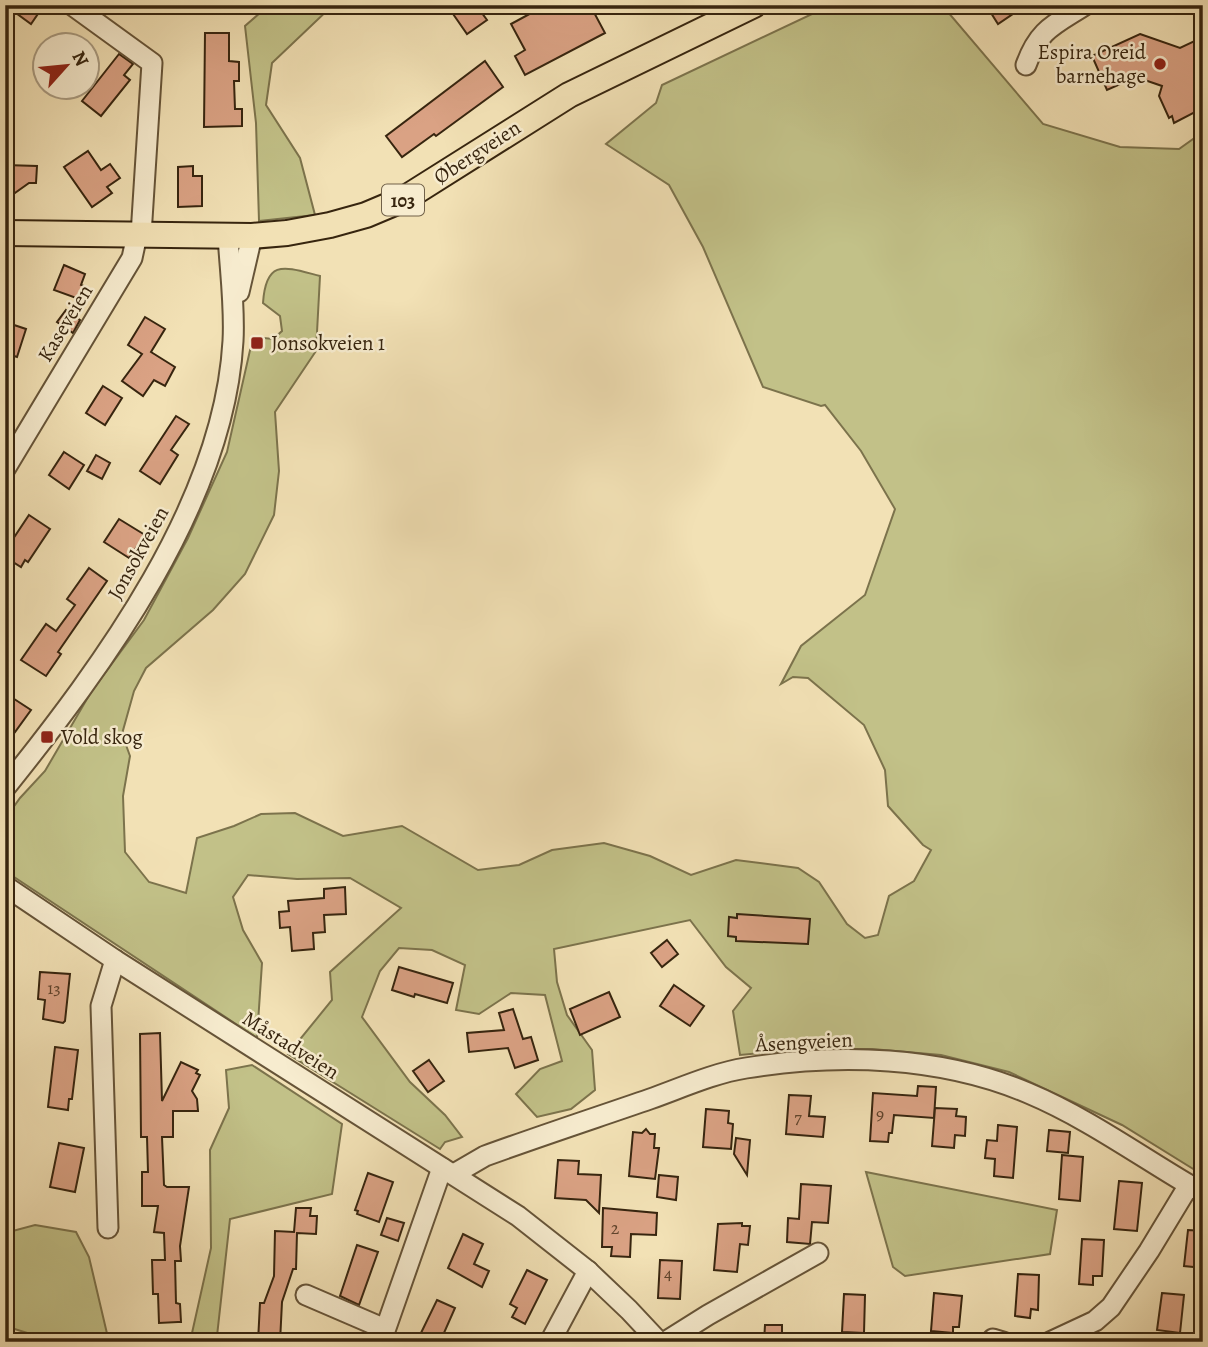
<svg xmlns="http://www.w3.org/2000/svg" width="1208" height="1347" font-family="Alegreya,serif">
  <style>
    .green { fill: #c2c188; stroke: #7c734c; stroke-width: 2 }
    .building { fill: #daa284; stroke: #37250f; stroke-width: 2 }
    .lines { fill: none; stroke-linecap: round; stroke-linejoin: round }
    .minor-casing { stroke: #665438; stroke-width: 23 }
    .major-casing { stroke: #37250f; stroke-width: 28 }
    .minor { stroke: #f7eccf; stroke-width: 19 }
    .major { stroke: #f2e1b5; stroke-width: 24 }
    .poi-dot { fill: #8f2418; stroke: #f7eccf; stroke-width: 2.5 }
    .labels { text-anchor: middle; stroke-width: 5; stroke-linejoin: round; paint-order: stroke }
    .number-label { font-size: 18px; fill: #60442c }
    .shield { fill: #f7eccf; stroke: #716149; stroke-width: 2 }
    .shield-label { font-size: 19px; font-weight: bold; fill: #37250f }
    .poi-label { font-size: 21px; fill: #37250f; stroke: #f7eccf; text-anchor: start }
    .street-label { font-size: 21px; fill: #37250f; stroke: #f7eccf }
  </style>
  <rect width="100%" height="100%" fill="#f2e1b5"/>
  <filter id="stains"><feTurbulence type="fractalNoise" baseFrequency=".00286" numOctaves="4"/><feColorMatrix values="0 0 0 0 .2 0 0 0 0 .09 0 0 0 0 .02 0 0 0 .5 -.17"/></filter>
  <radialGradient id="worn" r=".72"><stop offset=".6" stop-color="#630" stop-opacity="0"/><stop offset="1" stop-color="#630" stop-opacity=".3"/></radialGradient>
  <g class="green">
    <path d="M 269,5 L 333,5 L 272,63 L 266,105 L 300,158 L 315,215 L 259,221 L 256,123 L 245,26 Z"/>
    <path d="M 831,5 L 942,5 L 1043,124 L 1120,147 L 1179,149 L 1203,132 L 1203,1175 L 1122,1125 L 1009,1072 L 941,1055 L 872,1049 L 801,1049 L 740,1055 L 733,1011 L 751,988 L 726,967 L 690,920 L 554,949 L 557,982 L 567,1015 L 592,1050 L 595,1090 L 571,1109 L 537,1117 L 516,1094 L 540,1069 L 562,1061 L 545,995 L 511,993 L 479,1014 L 456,1010 L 465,965 L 432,950 L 399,948 L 380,971 L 362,1017 L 410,1082 L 445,1115 L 462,1137 L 445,1142 L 440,1149 L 288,1054 L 332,1000 L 330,972 L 401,908 L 350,878 L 297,879 L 248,875 L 233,897 L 243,930 L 262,963 L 257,1038 L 5,871 L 5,819 L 20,798 L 45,771 L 91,692 L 144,620 L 188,538 L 227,452 L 253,337 L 273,339 L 282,331 L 280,316 L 263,303 C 266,258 285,267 320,276 L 316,351 L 275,412 L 279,471 L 274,515 L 245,574 L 213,610 L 146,668 L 134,691 L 122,734 L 130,756 L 123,796 L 125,852 L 149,882 L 186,893 L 197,838 L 234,826 L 261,814 L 295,813 L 343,836 L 402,826 L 478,870 L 519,865 L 552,850 L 604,843 L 650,856 L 691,875 L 736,860 L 798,868 L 819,882 L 847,924 L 865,938 L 878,935 L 889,896 L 914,881 L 931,850 L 923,845 L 888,806 L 885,770 L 864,725 L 808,678 L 793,677 L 781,684 L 801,646 L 865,595 L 895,509 L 861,451 L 825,405 L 821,406 L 763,387 L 703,247 L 669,185 L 606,144 L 656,103 L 662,85 Z"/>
    <path d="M 252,1065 L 342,1124 L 332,1194 L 230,1219 L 217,1336 L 220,1342 L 190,1342 L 211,1248 L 210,1150 L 229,1108 L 226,1070 Z"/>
    <path d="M 866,1172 L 1057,1210 L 1050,1254 L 905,1276 L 893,1267 Z"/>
    <path d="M 35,1225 L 76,1232 L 89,1257 L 109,1342 L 56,1342 L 5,1326 L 5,1233 Z"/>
  </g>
  <g class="building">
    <path d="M 5,5 L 44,5 L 31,24 Z"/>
    <path d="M 459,5 L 476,5 L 487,20 L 467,34 L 451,11 Z"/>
    <path d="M 546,5 L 590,5 L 605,33 L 525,75 L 515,56 L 525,50 L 511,24 Z"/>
    <path d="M 986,5 L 1026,5 L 998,24 Z"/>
    <path d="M 205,33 L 229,33 L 229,61 L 239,62 L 239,81 L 234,81 L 235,109 L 242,109 L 242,126 L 204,127 Z"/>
    <path d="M 1140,34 L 1180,48 L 1203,37 L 1203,83 L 1195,86 L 1203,102 L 1203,108 L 1174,123 L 1172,116 L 1169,118 L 1159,96 L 1162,86 L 1136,77 L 1107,90 L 1092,56 Z"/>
    <path d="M 119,54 L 133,64 L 124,75 L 130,80 L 101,116 L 82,101 Z"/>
    <path d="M 485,61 L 503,87 L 436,136 L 434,134 L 402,157 L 386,136 Z"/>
    <path d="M 88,151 L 101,170 L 110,164 L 120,178 L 107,187 L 112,193 L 92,207 L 64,167 Z"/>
    <path d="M 5,165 L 37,166 L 36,183 L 29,183 L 5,200 Z"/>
    <path d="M 193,166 L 193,176 L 202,176 L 202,206 L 178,207 L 178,167 Z"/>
    <path d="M 64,265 L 85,274 L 81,285 L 84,286 L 79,299 L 54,290 Z"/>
    <path d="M 66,310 L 80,320 L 73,333 L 57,322 Z"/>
    <path d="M 145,317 L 165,329 L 151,352 L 175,367 L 165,386 L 154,380 L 143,396 L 122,381 L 142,354 L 128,345 Z"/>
    <path d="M 5,322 L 26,329 L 17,357 L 5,353 Z"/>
    <path d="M 103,386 L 122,398 L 105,425 L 86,413 Z"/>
    <path d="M 176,416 L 189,424 L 171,450 L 178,455 L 160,484 L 140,471 Z"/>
    <path d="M 64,452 L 84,465 L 69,489 L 49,475 Z"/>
    <path d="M 96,455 L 110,463 L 102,479 L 87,471 Z"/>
    <path d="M 29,515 L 50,529 L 28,562 L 25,560 L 21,567 L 5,557 L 5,551 Z"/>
    <path d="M 119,519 L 145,535 L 129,558 L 104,542 Z"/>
    <path d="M 89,568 L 107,581 L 58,652 L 61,654 L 46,676 L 21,660 L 46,624 L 56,631 L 75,605 L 67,599 Z"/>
    <path d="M 5,693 L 31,710 L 15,732 L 5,725 Z"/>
    <path d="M 345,887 L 346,914 L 324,915 L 325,932 L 313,933 L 314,949 L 292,951 L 290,927 L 280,928 L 279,912 L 289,911 L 288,901 L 324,898 L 324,889 Z"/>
    <path d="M 737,914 L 810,919 L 808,944 L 736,941 L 736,937 L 728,936 L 729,917 L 737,918 Z"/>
    <path d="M 667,940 L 678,954 L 662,967 L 651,953 Z"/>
    <path d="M 399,967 L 453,983 L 447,1003 L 415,994 L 414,997 L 392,990 Z"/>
    <path d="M 40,972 L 70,974 L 65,1021 L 63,1023 L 43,1019 L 45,1000 L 38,999 Z"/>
    <path d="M 674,985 L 704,1006 L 690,1026 L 660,1006 Z"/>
    <path d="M 609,992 L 620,1017 L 580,1035 L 570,1009 Z"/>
    <path d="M 513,1009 L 523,1039 L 531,1037 L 538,1060 L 515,1068 L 508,1048 L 469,1052 L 467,1033 L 504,1030 L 499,1013 Z"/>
    <path d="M 160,1033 L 162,1101 L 181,1062 L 198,1070 L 196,1073 L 200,1075 L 192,1091 L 197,1099 L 198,1111 L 173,1111 L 173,1137 L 162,1137 L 164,1185 L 167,1187 L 189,1187 L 180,1246 L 181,1261 L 175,1261 L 176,1303 L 180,1304 L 181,1322 L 178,1322 L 159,1323 L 158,1294 L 153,1294 L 152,1260 L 165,1260 L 164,1233 L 154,1232 L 158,1206 L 142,1206 L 142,1172 L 148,1172 L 147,1137 L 141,1137 L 140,1034 Z"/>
    <path d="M 55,1047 L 78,1050 L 72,1099 L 69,1099 L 68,1110 L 48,1107 Z"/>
    <path d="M 429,1060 L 444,1081 L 428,1092 L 413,1071 Z"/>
    <path d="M 918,1086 L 936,1087 L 934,1118 L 894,1115 L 892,1133 L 889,1133 L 888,1142 L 870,1141 L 873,1093 L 917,1096 Z"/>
    <path d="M 789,1095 L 811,1096 L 809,1116 L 825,1117 L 823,1137 L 786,1134 Z"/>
    <path d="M 935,1108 L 957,1109 L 956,1116 L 966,1117 L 965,1136 L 955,1135 L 954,1148 L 932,1146 Z"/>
    <path d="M 706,1109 L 729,1111 L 728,1123 L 733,1124 L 731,1149 L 703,1147 Z"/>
    <path d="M 998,1125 L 1017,1127 L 1013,1178 L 994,1176 L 995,1159 L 985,1158 L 987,1140 L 997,1141 Z"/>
    <path d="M 646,1129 L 650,1134 L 655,1134 L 654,1148 L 659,1148 L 655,1179 L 629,1176 L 633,1132 L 642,1133 Z"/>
    <path d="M 1049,1130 L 1070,1132 L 1068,1153 L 1047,1151 Z"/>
    <path d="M 736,1138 L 750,1140 L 747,1175 L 734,1154 Z"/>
    <path d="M 59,1143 L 84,1148 L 75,1192 L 50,1187 Z"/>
    <path d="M 1062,1155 L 1083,1157 L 1080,1201 L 1059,1199 Z"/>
    <path d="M 558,1160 L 579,1161 L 578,1174 L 601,1175 L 599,1213 L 586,1200 L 555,1198 Z"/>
    <path d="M 368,1173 L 393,1182 L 379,1222 L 357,1214 L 358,1211 L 355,1210 Z"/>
    <path d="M 659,1175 L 678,1177 L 676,1200 L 657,1197 Z"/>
    <path d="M 1119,1181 L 1142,1183 L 1137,1231 L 1114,1229 Z"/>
    <path d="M 801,1184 L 831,1186 L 828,1223 L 812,1222 L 810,1244 L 787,1242 L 788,1218 L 799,1219 Z"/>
    <path d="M 296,1208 L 311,1208 L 310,1216 L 317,1216 L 316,1234 L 297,1233 L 296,1269 L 293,1269 L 282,1302 L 280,1342 L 258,1342 L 260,1303 L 264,1303 L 274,1276 L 275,1231 L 294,1232 Z"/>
    <path d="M 603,1208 L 657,1213 L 656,1235 L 631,1234 L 630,1257 L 611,1256 L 612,1247 L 602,1247 Z"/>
    <path d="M 387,1218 L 404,1223 L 398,1241 L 381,1235 Z"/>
    <path d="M 742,1223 L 742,1226 L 750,1226 L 748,1245 L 740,1244 L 737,1272 L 714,1270 L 718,1224 Z"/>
    <path d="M 1188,1230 L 1203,1231 L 1203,1268 L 1184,1266 Z"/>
    <path d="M 463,1234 L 483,1244 L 474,1264 L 489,1271 L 482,1287 L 448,1268 Z"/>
    <path d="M 1082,1239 L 1104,1240 L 1102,1276 L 1093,1276 L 1093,1285 L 1079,1284 Z"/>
    <path d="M 357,1245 L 378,1252 L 359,1305 L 340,1296 Z"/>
    <path d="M 660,1260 L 682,1261 L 680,1299 L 658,1298 Z"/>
    <path d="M 527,1270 L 547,1280 L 525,1324 L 512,1317 L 517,1308 L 510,1304 Z"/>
    <path d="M 1018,1274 L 1039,1275 L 1038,1310 L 1031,1309 L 1030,1318 L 1015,1316 Z"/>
    <path d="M 934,1293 L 962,1296 L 959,1327 L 953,1327 L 953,1333 L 931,1331 Z"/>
    <path d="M 1162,1293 L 1184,1295 L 1180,1333 L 1157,1330 Z"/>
    <path d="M 844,1294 L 865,1295 L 864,1333 L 842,1332 Z"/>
    <path d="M 437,1300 L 455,1308 L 440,1342 L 420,1335 Z"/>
    <path d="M 765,1325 L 782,1325 L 782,1342 L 764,1342 Z"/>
  </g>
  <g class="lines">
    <g class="minor-casing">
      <g id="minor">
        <path d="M 72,5 L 152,63 L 141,235"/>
        <path d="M 1026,65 C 1039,29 1054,25 1085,5"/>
        <path d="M 239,292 L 252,236"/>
        <path d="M 5,469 L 132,258 L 137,235"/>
        <path d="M 5,788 C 103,666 224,503 233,341 C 235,306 230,271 228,235"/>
        <path d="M 5,886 L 115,960 L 518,1216 L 588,1271 L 629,1310 L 659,1342"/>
        <path d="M 454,1174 L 485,1156 C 540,1136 595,1118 650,1099 C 681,1088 714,1073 746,1068 C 838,1053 941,1056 1028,1093 C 1090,1119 1145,1160 1203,1193"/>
        <path d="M 108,1228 L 101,1006 L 115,960"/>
        <path d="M 306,1295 L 385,1329"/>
        <path d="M 993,1339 L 1003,1342"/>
        <path d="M 381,1342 L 442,1168"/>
        <path d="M 550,1342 L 588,1271"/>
        <path d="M 665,1342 L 708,1315 L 818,1253"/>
        <path d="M 1050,1342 L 1095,1321 L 1111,1307 L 1149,1251 L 1189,1185"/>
      </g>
    </g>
    <g class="major-casing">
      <path id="major" d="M 5,233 L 252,236 L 287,233 L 330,225 L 366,215 L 404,199 L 569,95 L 754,5"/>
    </g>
    <use href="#minor" class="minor"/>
    <use href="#major" class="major"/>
  </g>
  <g class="poi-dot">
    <circle cx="1160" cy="64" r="7"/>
    <rect x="250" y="336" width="14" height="14" rx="3.5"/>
    <rect x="40" y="730" width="14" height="14" rx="3.5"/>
  </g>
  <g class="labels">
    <g class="number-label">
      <text x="54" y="994">13</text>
      <text x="880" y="1120">9</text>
      <text x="798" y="1123">7</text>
      <text x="615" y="1234">2</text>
      <text x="668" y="1279">4</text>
    </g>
    <rect class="shield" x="382" y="184.5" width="42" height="31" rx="5"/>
    <g class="shield-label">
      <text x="403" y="207">103</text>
    </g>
    <g class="poi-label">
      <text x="1146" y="59" text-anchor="end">Espira Oreid<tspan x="1146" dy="24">barnehage</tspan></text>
      <text x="271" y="350">Jonsokveien 1</text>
      <text x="61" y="744">Vold skog</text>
    </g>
    <g class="street-label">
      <text transform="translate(477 152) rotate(-33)" y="7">Øbergveien</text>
      <text transform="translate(65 323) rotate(-59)" y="7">Kaseveien</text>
      <text transform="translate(138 553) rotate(-61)" y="7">Jonsokveien</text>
      <text transform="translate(804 1042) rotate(-3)" y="7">Åsengveien</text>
      <text transform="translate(291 1045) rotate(32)" y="7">Måstadveien</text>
    </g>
  </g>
  <rect width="1208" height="1347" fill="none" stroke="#f2e1b5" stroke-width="28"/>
  <rect x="7" y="7" width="1194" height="1333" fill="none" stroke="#37250f" stroke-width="3.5"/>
  <rect x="14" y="14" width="1180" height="1319" fill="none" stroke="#37250f" stroke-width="2"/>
  <g transform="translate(66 66) rotate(63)"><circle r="33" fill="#f7eccf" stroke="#aa9c82" stroke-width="2"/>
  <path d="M0-5L12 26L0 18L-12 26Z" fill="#8f2418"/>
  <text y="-10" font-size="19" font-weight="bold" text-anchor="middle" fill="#37250f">N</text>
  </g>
  <rect width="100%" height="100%" filter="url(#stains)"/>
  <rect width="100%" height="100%" fill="url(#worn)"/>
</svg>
